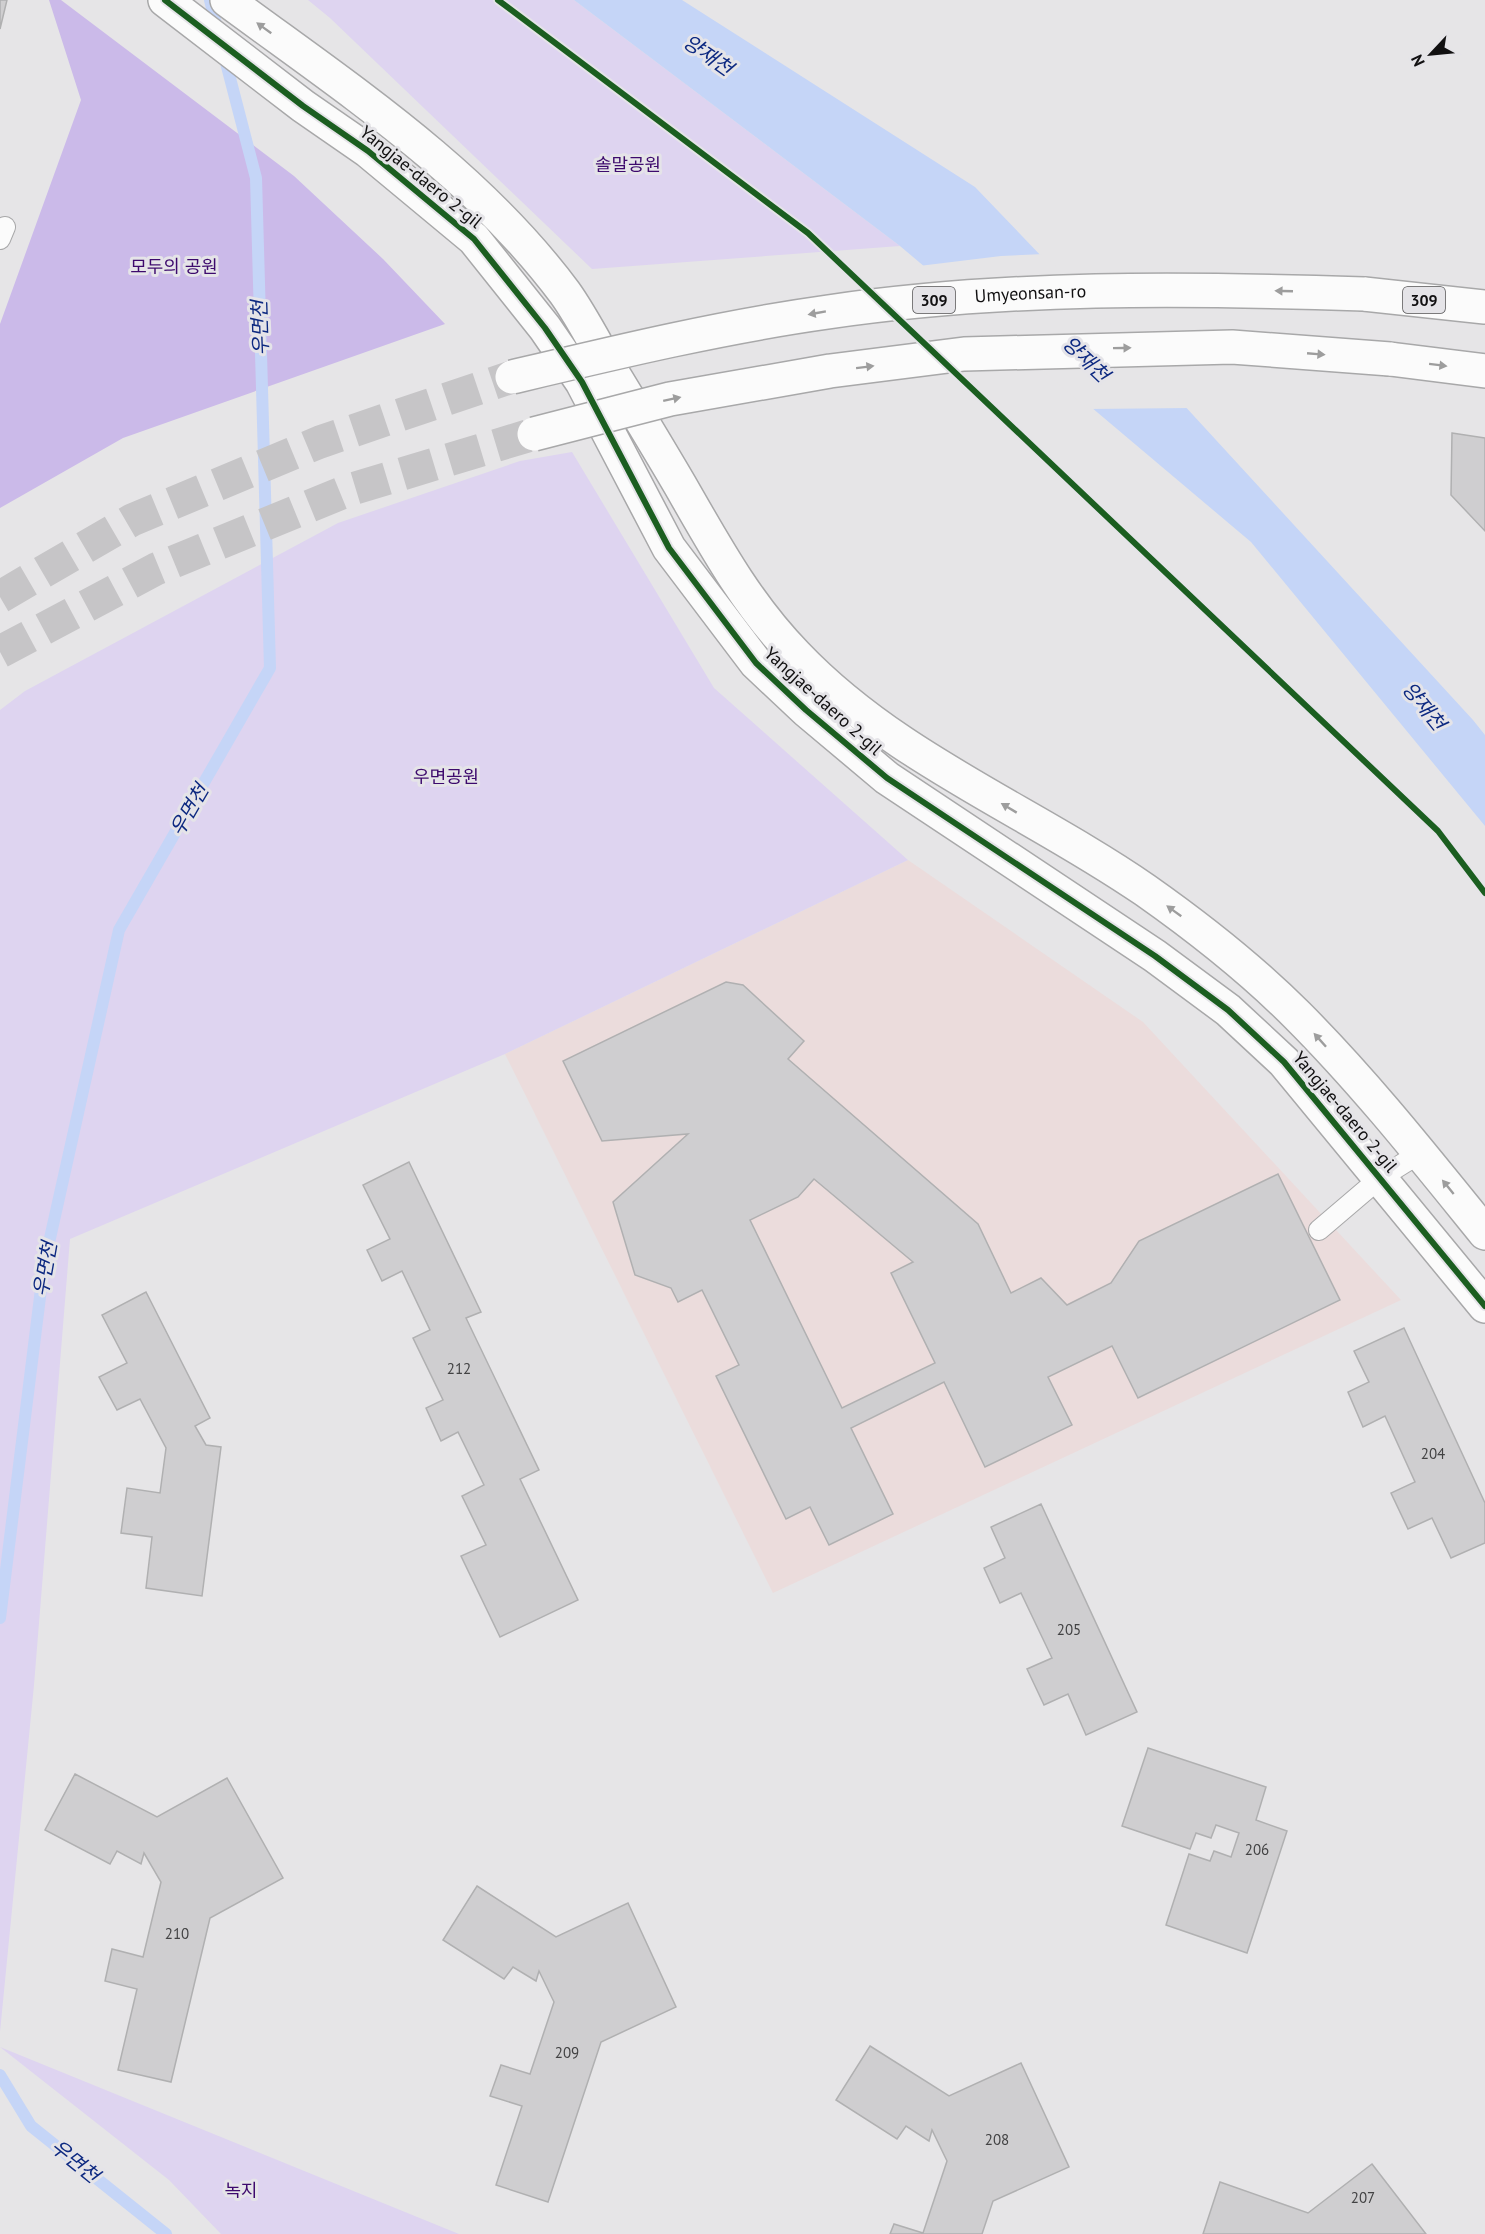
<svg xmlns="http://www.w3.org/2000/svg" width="1485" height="2234" font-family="'PT Sans','Noto Sans KR',sans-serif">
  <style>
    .education { fill: #ebdcdc }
    .green { fill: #ded4f0 }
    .forest { fill: #cbbae9 }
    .water { fill: #c5d5f7 }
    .pier { fill: #e6e5e7 }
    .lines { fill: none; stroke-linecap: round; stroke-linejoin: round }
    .stream { stroke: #c5d5f7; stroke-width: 12 }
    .building { fill: #cfced0; stroke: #b0b0b1; stroke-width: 1.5; fill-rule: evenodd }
    .trunk-tunnel { stroke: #c6c5c7; stroke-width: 33; stroke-dasharray: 33 16; stroke-linecap: butt }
    .service-casing { stroke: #a8a8a9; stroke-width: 22 }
    .tertiary-casing { stroke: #a8a8a9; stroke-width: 36 }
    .trunk-casing { stroke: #a8a8a9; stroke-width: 36 }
    .service { stroke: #fbfbfb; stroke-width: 20 }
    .tertiary { stroke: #fbfbfb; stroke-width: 33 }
    .trunk { stroke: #fbfbfb; stroke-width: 33 }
    .trunk-bridge-casing { stroke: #a8a8a9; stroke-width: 36; stroke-linecap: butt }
    .trunk-bridge { stroke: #fbfbfb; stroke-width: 33 }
    .cycleway-casing { stroke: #e5e4e8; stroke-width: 10 }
    .cycleway { stroke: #1b5e20; stroke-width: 6 }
    .oneway { fill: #9d9d9d }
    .labels { text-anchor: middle; stroke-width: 6; stroke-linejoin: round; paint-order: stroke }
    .number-label { font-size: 15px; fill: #424243 }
    .shield { fill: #e5e4e8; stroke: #515052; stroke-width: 1.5 }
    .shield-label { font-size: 16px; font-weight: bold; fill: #111011 }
    .park-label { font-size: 18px; fill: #3d0a6d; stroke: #e5e4e8 }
    .street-label { font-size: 18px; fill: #111011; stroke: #e5e4e8 }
    .water-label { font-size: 20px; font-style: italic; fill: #0d2981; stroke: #e5e4e8 }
  </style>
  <rect width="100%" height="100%" fill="#e6e5e7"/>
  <path class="education" d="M 908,860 L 1143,1022 L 1401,1300 L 773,1593 L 505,1054 Z"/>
  <g class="green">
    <path d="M 308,0 L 574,0 L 900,246 L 592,269 L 330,18 Z"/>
    <path d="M 572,452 L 714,688 L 908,860 L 505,1054 L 70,1239 L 34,1685 L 0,2032 L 0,710 L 25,691 L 338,523 L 520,461 Z"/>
    <path d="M 0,2047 L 459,2234 L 221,2234 L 169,2180 Z"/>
  </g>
  <path class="forest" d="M 49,0 L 61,0 L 294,176 L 383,259 L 445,324 L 123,438 L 0,508 L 0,324 L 81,100 Z"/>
  <path class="water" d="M 574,0 L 682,0 L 975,187 L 1182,403 L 1473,720 L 1485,735 L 1485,826 L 1251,542 L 900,246 Z"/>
  <path class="pier" d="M 1044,254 L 1190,408 L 1088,409 L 919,266 L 1001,256 Z"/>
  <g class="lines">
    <g class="stream">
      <path d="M 210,0 L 218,32"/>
      <path d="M 0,1618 L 44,1265 L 119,930 L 270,668 L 256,178 L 224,55"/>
      <path d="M 0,2075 L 31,2126 L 166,2234"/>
    </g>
  </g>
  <g class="building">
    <path d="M 0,0 L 7,0 L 0,29 Z"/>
    <path d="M 1452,433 L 1485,438 L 1485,531 L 1451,495 Z"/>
    <path d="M 726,982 L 743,985 L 804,1041 L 788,1059 L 978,1224 L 1011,1293 L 1041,1278 L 1067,1305 L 1111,1283 L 1139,1241 L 1278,1174 L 1340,1300 L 1138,1398 L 1112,1346 L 1048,1377 L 1072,1425 L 985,1467 L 944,1382 L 851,1428 L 893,1514 L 829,1545 L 810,1507 L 786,1519 L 716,1376 L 739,1365 L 702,1290 L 678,1302 L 671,1288 L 635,1275 L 613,1202 L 688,1134 L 602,1141 L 563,1061 ZM 814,1179 L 913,1262 L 891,1273 L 935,1363 L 842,1408 L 750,1220 L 798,1197 Z"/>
    <path d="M 409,1162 L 481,1312 L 466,1318 L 539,1470 L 520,1479 L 578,1600 L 500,1637 L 461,1556 L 486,1545 L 462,1496 L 484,1485 L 458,1432 L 441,1441 L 426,1408 L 443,1400 L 413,1338 L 430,1330 L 402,1271 L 382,1281 L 367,1250 L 390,1239 L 363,1185 Z"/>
    <path d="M 146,1292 L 210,1418 L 195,1426 L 206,1445 L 221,1447 L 202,1596 L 146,1588 L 152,1537 L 121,1533 L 127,1488 L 160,1493 L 166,1448 L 140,1399 L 117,1410 L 99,1377 L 127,1363 L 102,1315 Z"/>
    <path d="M 1404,1328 L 1485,1503 L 1485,1543 L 1451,1558 L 1432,1518 L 1408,1529 L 1391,1493 L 1415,1482 L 1385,1416 L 1363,1427 L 1348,1392 L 1369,1382 L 1354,1351 Z"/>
    <path d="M 1041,1504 L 1137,1712 L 1086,1735 L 1068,1694 L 1044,1705 L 1027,1669 L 1052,1658 L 1021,1593 L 1000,1603 L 984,1568 L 1005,1558 L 991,1527 Z"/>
    <path d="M 1148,1748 L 1266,1787 L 1256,1820 L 1287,1831 L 1247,1953 L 1166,1925 L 1189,1854 L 1210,1861 L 1214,1851 L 1231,1857 L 1239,1833 L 1216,1825 L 1211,1838 L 1196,1833 L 1190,1849 L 1122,1826 Z"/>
    <path d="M 75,1774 L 157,1817 L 227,1778 L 283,1878 L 210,1918 L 171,2082 L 118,2070 L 137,1989 L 105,1981 L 112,1949 L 143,1957 L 161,1882 L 144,1853 L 141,1864 L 117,1851 L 110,1864 L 45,1830 Z"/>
    <path d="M 477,1886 L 556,1937 L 628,1903 L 676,2007 L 601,2042 L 548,2202 L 496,2185 L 522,2106 L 490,2096 L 501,2065 L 530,2074 L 554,2002 L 539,1971 L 536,1981 L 513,1967 L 504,1979 L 443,1940 Z"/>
    <path d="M 870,2046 L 949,2096 L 1021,2063 L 1069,2167 L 993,2201 L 982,2234 L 890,2234 L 894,2224 L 923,2233 L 947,2161 L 932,2130 L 929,2141 L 906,2126 L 897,2139 L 836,2100 Z"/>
    <path d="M 1372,2164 L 1426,2234 L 1203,2234 L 1220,2182 L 1308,2213 Z"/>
  </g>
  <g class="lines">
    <g class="trunk-tunnel">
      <path d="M 0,597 L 132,520 L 320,442 L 512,377"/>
      <path d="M 0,652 L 156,569 L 349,490 L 534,434"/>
    </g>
    <g class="service-casing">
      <g id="service">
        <path d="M 0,239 L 5,227"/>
        <path d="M 1319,1230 L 1380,1178 L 1420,1153"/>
      </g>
    </g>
    <g class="tertiary-casing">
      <g id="tertiary">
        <path d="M 165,0 L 303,106 L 368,151 L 474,239 L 545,328 L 582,382 L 669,548 L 756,663 L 806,710 L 887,778 L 1155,956 L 1228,1010 L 1284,1062 L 1485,1306"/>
        <path d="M 227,0 C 346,88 475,172 565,293 C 580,314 593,339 606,362 C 631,403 656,444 680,485 C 715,546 747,605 796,655 C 894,758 1029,810 1145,890 C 1199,928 1251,969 1297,1015 C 1365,1083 1425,1159 1485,1233"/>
      </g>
    </g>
    <g class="trunk-casing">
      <g id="trunk">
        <path d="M 1364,294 L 1485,307"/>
        <path d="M 1390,359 L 1485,371"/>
      </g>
    </g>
    <use href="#service" class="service"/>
    <use href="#tertiary" class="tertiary"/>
    <use href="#trunk" class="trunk"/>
    <g class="trunk-bridge-casing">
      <g id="trunk-bridge">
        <path id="s1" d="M 512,377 C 617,352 721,327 828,312 C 1006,286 1185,288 1364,294"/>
        <path d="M 534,434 L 670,399 L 830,371 L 964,354 L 1232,347 L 1390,359"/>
      </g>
    </g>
    <use href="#trunk-bridge" class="trunk-bridge"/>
    <g class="cycleway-casing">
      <g id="cycleway">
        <path d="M 165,0 L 303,106 L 368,151 L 474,239 L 545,328 L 582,382 L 669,548 L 756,663 L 806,710 L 887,778 L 1155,956 L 1228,1010 L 1284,1062 L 1485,1306"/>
        <path d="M 498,0 L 808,233 L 1438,831 L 1485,893"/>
      </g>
    </g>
    <use href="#cycleway" class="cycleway"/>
  </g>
  <defs><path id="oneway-solid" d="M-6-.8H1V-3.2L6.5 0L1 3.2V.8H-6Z" transform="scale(1.5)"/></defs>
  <g class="oneway">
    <use href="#oneway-solid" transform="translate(264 28) rotate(-144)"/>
    <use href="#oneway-solid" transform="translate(1284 291) rotate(-178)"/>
    <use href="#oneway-solid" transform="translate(817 313) rotate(170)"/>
    <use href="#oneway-solid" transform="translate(1122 348) rotate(-1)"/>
    <use href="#oneway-solid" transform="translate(1316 354) rotate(5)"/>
    <use href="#oneway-solid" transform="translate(1438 365) rotate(7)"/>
    <use href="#oneway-solid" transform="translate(865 367) rotate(-7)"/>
    <use href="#oneway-solid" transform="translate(672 399) rotate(-12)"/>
    <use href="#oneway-solid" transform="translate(1009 808) rotate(-149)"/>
    <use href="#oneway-solid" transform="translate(1174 911) rotate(-144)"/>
    <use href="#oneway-solid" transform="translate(1320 1040) rotate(-132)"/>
    <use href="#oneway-solid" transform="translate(1448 1187) rotate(-129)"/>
  </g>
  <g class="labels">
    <g class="number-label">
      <text x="459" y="1374">212</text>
      <text x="1433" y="1459">204</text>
      <text x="1069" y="1635">205</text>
      <text x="1257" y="1855">206</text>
      <text x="177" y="1939">210</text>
      <text x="567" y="2058">209</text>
      <text x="997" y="2145">208</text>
      <text x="1363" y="2203">207</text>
    </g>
    <g class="shield">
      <rect x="913" y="287" width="42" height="26" rx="4.5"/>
      <rect x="1403" y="287" width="42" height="26" rx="4.5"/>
    </g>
    <g class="shield-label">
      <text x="934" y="306">309</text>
      <text x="1424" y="306">309</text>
    </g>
    <g class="park-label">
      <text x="628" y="171">솔말공원</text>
      <text x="174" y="273">모두의 공원</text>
      <text x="446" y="783">우면공원</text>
      <text x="241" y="2197">녹지</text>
    </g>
    <g class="street-label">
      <text transform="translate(421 177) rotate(39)" y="6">Yangjae-daero 2-gil</text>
      <text dy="6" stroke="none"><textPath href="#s1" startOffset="526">Umyeonsan-ro</textPath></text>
      <text transform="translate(823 701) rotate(42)" y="6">Yangjae-daero 2-gil</text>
      <text transform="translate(1345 1112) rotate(50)" y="6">Yangjae-daero 2-gil</text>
    </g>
    <g class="water-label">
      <text transform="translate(708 55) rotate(35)" y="7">양재천</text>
      <text transform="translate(260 328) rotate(-92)" y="7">우면천</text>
      <text transform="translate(1086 359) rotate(44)" y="7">양재천</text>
      <text transform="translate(1424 706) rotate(51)" y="7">양재천</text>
      <text transform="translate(189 810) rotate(-60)" y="7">우면천</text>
      <text transform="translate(45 1269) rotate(-80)" y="7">우면천</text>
      <text transform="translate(75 2161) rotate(39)" y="7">우면천</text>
    </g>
  </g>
  <g transform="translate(1431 54) rotate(244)" stroke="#e5e4e8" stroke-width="4.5" paint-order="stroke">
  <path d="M0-4.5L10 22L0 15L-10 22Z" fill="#111011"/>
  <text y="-9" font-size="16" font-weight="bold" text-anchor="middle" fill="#111011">N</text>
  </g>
</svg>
